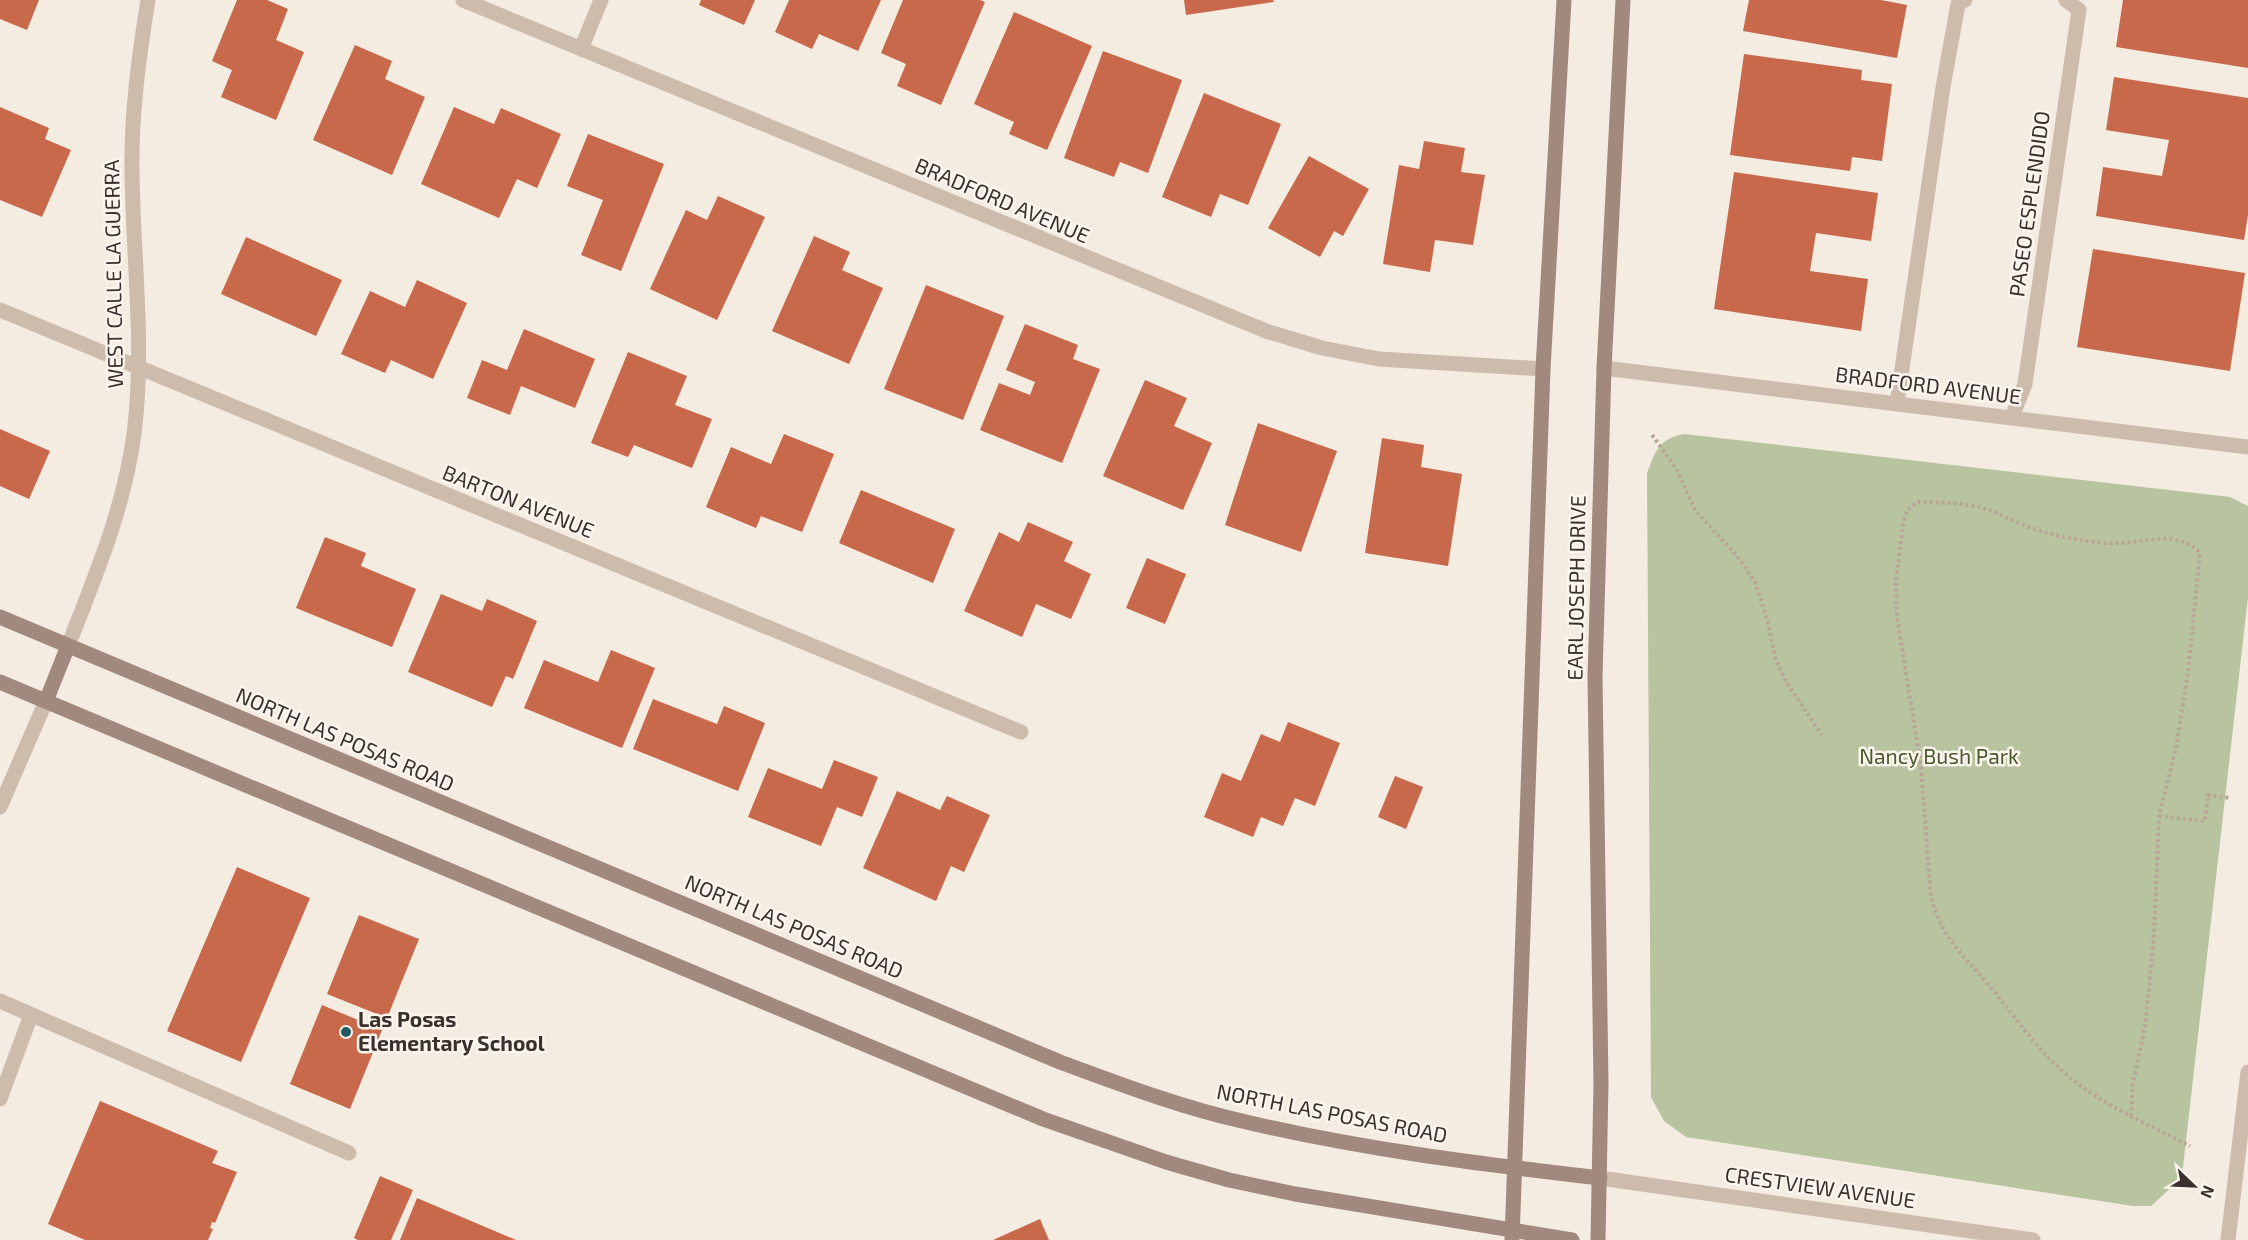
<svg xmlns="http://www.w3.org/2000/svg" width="2248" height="1240" font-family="'Exo 2',sans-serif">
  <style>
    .green { fill: #b8c4a0 }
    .building { fill: #c8694b }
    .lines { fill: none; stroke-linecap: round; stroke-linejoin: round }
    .path { stroke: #b9a596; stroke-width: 4; stroke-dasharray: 3 3; stroke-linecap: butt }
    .service { stroke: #cdbbac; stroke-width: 15 }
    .minor { stroke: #cdbbac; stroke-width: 15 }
    .tertiary { stroke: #cdbbac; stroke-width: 15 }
    .secondary { stroke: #a18a7d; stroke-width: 15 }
    .poi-dot { fill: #1f5a5e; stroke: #fbf5ee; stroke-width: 2 }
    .labels { text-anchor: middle; stroke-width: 5; stroke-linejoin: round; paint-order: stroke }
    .street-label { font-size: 21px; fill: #3b302b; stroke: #fbf5ee }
    .park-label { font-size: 21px; fill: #4a5a2e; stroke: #fbf5ee }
    .poi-label { font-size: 21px; font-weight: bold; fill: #3b302b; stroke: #fbf5ee; text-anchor: start }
  </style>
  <rect width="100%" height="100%" fill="#f4ebe1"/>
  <path class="green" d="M 1684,434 L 2230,497 L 2248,506 L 2248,597 L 2183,1167 L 2174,1185 L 2151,1206 L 2133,1206 L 1686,1137 L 1664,1121 L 1651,1097 L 1647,474 C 1655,451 1659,439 1684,434 Z"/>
  <g class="building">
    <path d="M 0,0 L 39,0 L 27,30 L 0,19 Z"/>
    <path d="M 237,0 L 267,0 L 288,9 L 276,40 L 304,52 L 276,120 L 221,97 L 232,70 L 212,61 Z"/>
    <path d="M 701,0 L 755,0 L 744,25 L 699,5 Z"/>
    <path d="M 789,0 L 881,0 L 858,51 L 819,34 L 812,49 L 775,32 Z"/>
    <path d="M 903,0 L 980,0 L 985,2 L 941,105 L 897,86 L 906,64 L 881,53 Z"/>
    <path d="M 1184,0 L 1273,0 L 1274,2 L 1186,15 Z"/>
    <path d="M 1749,0 L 1881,0 L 1907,5 L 1897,58 L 1743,31 Z"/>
    <path d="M 2123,0 L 2248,0 L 2248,68 L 2116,47 Z"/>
    <path d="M 1014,12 L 1092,46 L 1047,150 L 1009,134 L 1014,122 L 974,104 Z"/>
    <path d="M 355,45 L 392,61 L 385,79 L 425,97 L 392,175 L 313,140 Z"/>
    <path d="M 1103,51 L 1182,80 L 1148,173 L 1120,162 L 1114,177 L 1064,158 Z"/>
    <path d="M 1744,54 L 1862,70 L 1861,80 L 1892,84 L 1882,161 L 1852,157 L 1850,171 L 1730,155 Z"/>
    <path d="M 2114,77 L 2248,98 L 2248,215 L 2244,240 L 2096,216 L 2103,167 L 2162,176 L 2169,140 L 2106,130 Z"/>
    <path d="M 1204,93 L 1281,124 L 1248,205 L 1220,194 L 1211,217 L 1162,197 Z"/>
    <path d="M 0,107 L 49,128 L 45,139 L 71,150 L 42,217 L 0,200 Z"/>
    <path d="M 454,107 L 494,124 L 501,108 L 561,134 L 537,188 L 517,179 L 499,218 L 421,184 Z"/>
    <path d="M 588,134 L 664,164 L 621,271 L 581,255 L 603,200 L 567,186 Z"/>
    <path d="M 1424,141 L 1465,148 L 1461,172 L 1485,175 L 1473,245 L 1435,240 L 1430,272 L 1383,264 L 1399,165 L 1419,169 Z"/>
    <path d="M 1309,156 L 1369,189 L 1343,236 L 1334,231 L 1320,257 L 1268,228 Z"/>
    <path d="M 1734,172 L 1878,193 L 1871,241 L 1816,233 L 1810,271 L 1868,279 L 1861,331 L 1714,309 Z"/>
    <path d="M 718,196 L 765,217 L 717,320 L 650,289 L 686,210 L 707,220 Z"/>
    <path d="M 814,236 L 850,252 L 842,270 L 883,288 L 849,364 L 772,331 Z"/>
    <path d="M 246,237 L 342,280 L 316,336 L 221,294 Z"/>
    <path d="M 2093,249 L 2245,273 L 2230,371 L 2077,347 Z"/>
    <path d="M 417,280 L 467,303 L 433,379 L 391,360 L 385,373 L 341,354 L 370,291 L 405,307 Z"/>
    <path d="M 926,285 L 1004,316 L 963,420 L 884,389 Z"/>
    <path d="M 1025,324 L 1078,345 L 1073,359 L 1100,369 L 1062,463 L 980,430 L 999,383 L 1030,395 L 1035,382 L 1006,370 Z"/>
    <path d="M 524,329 L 595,359 L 575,408 L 521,386 L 510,415 L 467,398 L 482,360 L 507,370 Z"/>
    <path d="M 628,352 L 687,376 L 675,405 L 712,419 L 692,468 L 634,445 L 628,457 L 591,443 Z"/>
    <path d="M 1145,380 L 1187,398 L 1174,426 L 1212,443 L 1183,510 L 1103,476 Z"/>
    <path d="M 1258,423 L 1337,451 L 1301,552 L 1225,525 Z"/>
    <path d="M 0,429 L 50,451 L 29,499 L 0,486 Z"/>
    <path d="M 784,434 L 834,454 L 802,532 L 761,516 L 756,528 L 706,507 L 731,447 L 771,464 Z"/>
    <path d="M 1382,438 L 1424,445 L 1421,467 L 1462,474 L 1448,566 L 1365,553 Z"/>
    <path d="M 861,490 L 955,529 L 933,583 L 839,543 Z"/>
    <path d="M 1028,522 L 1073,542 L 1064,561 L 1091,574 L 1071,619 L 1036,604 L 1022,637 L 964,611 L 999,532 L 1019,542 Z"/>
    <path d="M 325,537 L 366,553 L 361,566 L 416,589 L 392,647 L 296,608 Z"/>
    <path d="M 1147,558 L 1186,574 L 1165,624 L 1126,608 Z"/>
    <path d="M 441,594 L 482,611 L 487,599 L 537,621 L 513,679 L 506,676 L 492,707 L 408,672 Z"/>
    <path d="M 611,650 L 655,668 L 622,748 L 524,708 L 544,660 L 598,682 Z"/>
    <path d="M 653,699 L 717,724 L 724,706 L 765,723 L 738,791 L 633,749 Z"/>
    <path d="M 1288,722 L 1340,743 L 1315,806 L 1295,798 L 1283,826 L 1261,817 L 1253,837 L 1204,817 L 1222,773 L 1241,781 L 1261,734 L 1280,742 Z"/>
    <path d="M 834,760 L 878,777 L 862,817 L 837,807 L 821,846 L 748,817 L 768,768 L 822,789 Z"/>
    <path d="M 1395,776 L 1423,787 L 1406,829 L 1378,817 Z"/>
    <path d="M 897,791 L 940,810 L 947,796 L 990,815 L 964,872 L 951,866 L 936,901 L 863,868 Z"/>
    <path d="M 237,867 L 310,898 L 241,1062 L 167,1031 Z"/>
    <path d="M 359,915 L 419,939 L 387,1018 L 327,994 Z"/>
    <path d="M 322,1005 L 382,1030 L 350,1109 L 290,1084 Z"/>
    <path d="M 100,1101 L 218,1151 L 212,1163 L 237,1172 L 215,1223 L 212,1222 L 210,1228 L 213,1229 L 208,1240 L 85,1240 L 48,1224 Z"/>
    <path d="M 380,1176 L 413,1190 L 391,1240 L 358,1240 L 354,1238 Z"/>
    <path d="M 417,1198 L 516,1240 L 400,1240 Z"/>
    <path d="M 1040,1219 L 1049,1240 L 993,1240 Z"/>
  </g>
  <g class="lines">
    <g class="path">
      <path d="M 1652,435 L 1676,468 L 1695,510 L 1737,556 L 1755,582 L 1767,619 L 1776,660 L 1785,680 L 1822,735"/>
      <path d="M 2159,816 L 2205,821 L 2208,795 L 2231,798"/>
      <path d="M 2131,1116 L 2133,1083 L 2145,1027 L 2154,936 L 2159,816 L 2176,748 L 2188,672 L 2200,553 C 2177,527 2137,546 2107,543 C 2078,541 2048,535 2021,524 C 2008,519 1996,512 1983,508 C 1962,503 1940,502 1918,502 L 1907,510 L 1903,524 L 1896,581 L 1897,617 L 1921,767 L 1931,897 C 1943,940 1960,951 1987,983 C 2011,1011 2031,1042 2058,1067 C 2095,1102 2145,1123 2190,1146"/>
    </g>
    <g class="service">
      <path d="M 0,1001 L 349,1153"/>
      <path d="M 0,1099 L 31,1015"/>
    </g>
    <g class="minor">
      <path d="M 463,0 L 1266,331 L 1322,348 L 1379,359 L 1543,369"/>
      <path d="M 581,49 L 601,0"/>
      <path d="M 0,310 L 1021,732"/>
      <path d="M 1604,368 L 2248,447"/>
      <path d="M 1897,403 L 1943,87 L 1958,4 L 1965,0"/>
      <path d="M 2012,417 L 2025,384 L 2079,10 L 2066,0"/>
      <path d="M 68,646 C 95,577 124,509 134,434 C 145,347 133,259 132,172 C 131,114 139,56 148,0"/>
      <path d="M 0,807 L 46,701"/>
      <path d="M 2228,1240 L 2248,1072"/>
    </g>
    <path class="tertiary" d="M 1600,1178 L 2033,1240"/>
    <g class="secondary">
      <path d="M 0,617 L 1060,1062 C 1120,1084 1180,1107 1242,1121 C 1359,1149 1480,1164 1600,1178"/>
      <path d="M 0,682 L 1043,1119 L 1166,1162 L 1229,1180 L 1295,1194 L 1572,1240"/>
      <path d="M 46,701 L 68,646"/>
      <path d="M 1512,1240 L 1543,369 L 1564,0"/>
      <path d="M 1598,1240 L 1601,1083 L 1595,677 L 1604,368 L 1623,0"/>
    </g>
  </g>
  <circle class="poi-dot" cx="346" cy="1032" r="6"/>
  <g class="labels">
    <g class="street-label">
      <text transform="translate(1002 201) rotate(23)" y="7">BRADFORD AVENUE</text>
      <text transform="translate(2030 204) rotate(-82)" y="7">PASEO ESPLENDIDO</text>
      <text transform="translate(114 274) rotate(-91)" y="7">WEST CALLE LA GUERRA</text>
      <text transform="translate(1928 386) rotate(7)" y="7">BRADFORD AVENUE</text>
      <text transform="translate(518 502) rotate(22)" y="7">BARTON AVENUE</text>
      <text transform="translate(1577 588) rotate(-89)" y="7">EARL JOSEPH DRIVE</text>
      <text transform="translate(345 740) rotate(23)" y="7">NORTH LAS POSAS ROAD</text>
      <text transform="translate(794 927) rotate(23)" y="7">NORTH LAS POSAS ROAD</text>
      <text transform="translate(1332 1114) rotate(11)" y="7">NORTH LAS POSAS ROAD</text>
      <text transform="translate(1820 1188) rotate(8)" y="7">CRESTVIEW AVENUE</text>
    </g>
    <g class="park-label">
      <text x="1939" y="764">Nancy Bush Park</text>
    </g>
    <g class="poi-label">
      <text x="358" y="1027">Las Posas<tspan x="358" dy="24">Elementary School</tspan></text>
    </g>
  </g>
  <g transform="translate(2194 1186) rotate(113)" stroke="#fbf5ee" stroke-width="4.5" paint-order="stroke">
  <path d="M0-4.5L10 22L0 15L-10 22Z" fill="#3b302b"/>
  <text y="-9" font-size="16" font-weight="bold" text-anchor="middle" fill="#3b302b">N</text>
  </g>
</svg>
